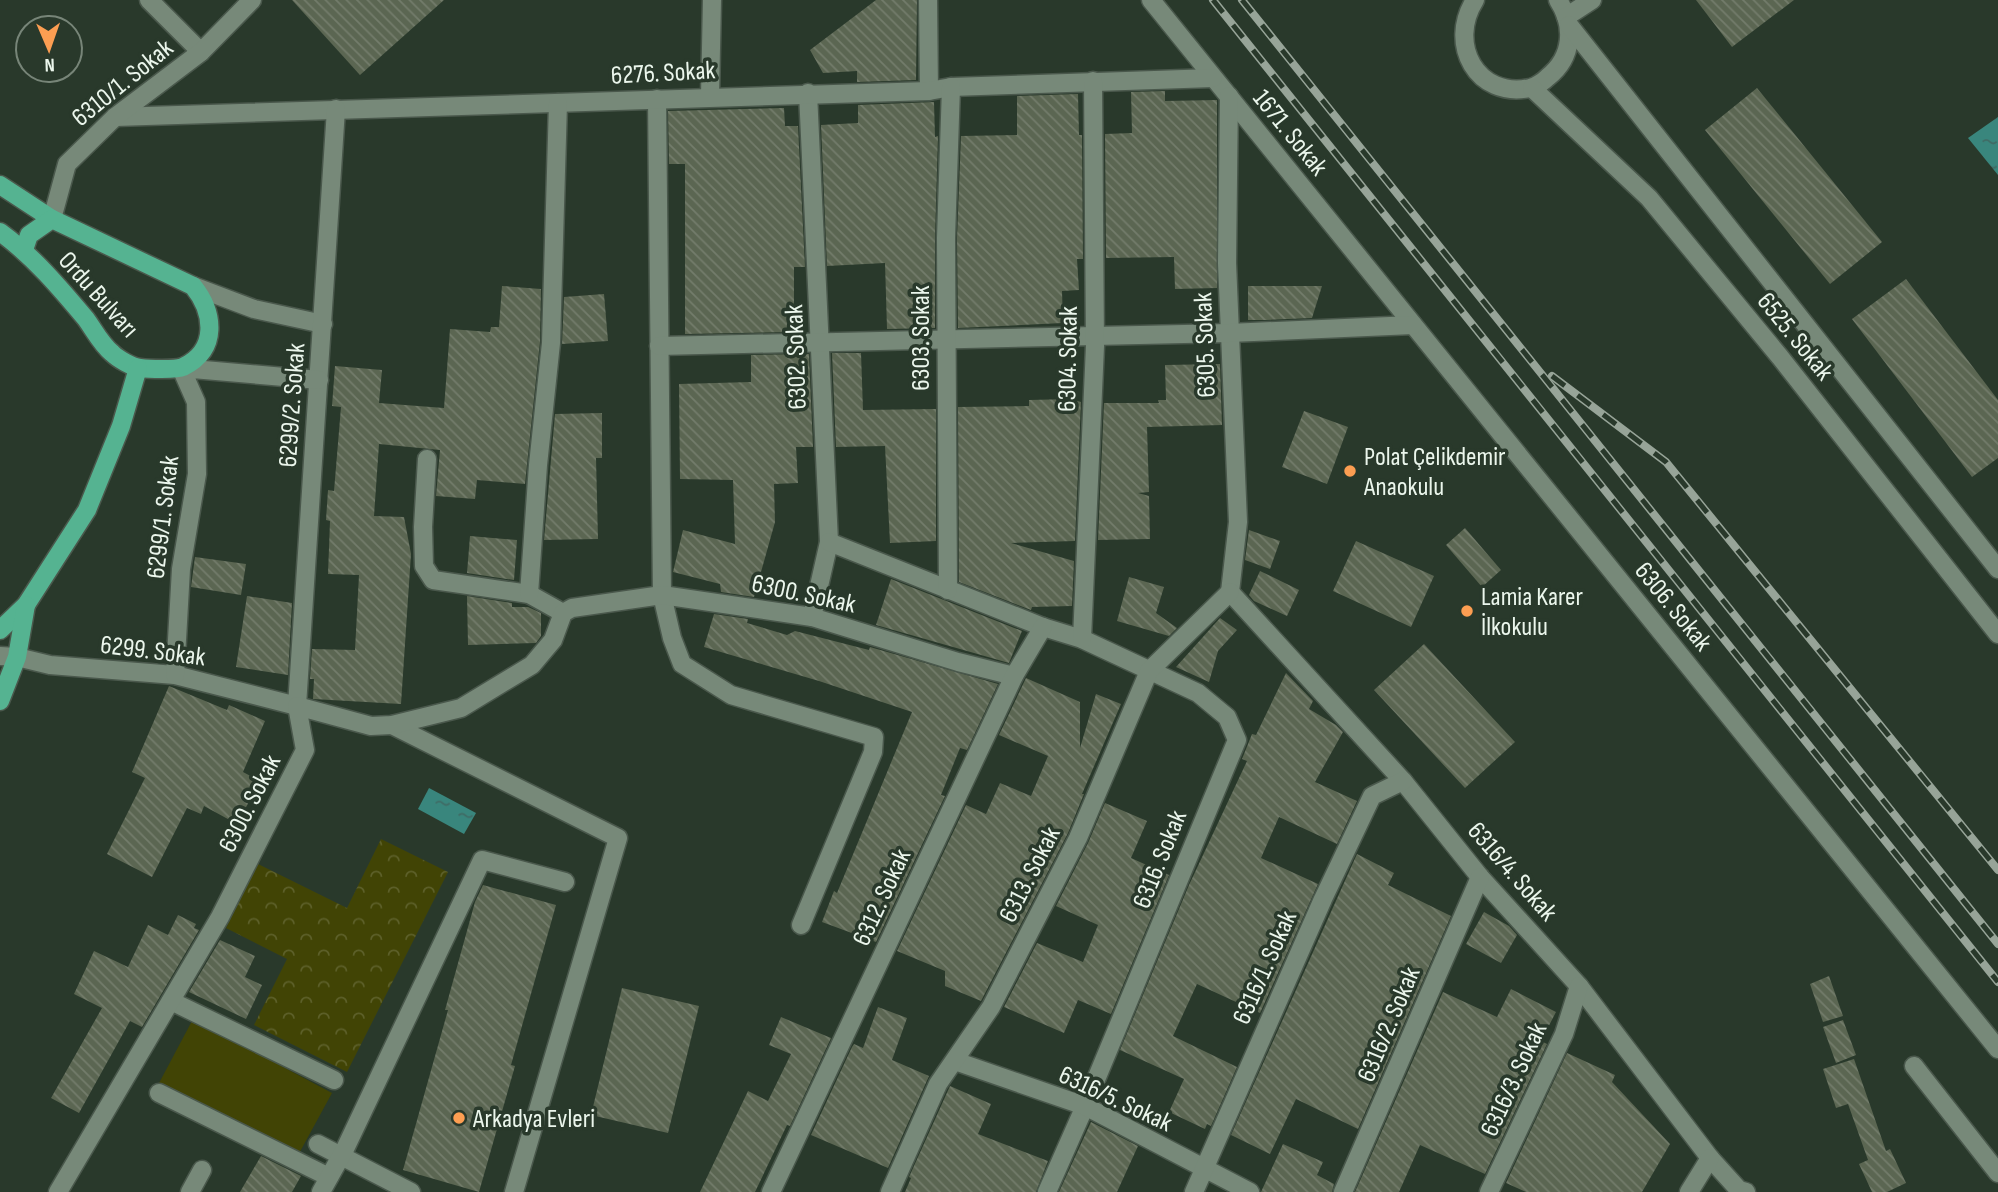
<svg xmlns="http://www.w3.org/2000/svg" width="1998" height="1192" font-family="'Sofia Sans Condensed',sans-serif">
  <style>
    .grass { fill: #414405 }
    .park { fill: url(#park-crowns) }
    .water { fill: url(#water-ripples) }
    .building { fill: url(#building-back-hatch) }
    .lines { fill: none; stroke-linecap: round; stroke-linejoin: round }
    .minor-casing { stroke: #4a584c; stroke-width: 21 }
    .major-casing { stroke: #4a584c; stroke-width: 21 }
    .minor { stroke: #778979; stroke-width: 18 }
    .major { stroke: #55b391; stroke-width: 18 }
    .rail-casing { stroke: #97a498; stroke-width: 8 }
    .rail { stroke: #29392b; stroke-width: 5; stroke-dasharray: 16; stroke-linecap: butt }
    .poi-dot { fill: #fc9e52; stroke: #29392b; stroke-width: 2.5 }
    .labels { text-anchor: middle; stroke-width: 7; stroke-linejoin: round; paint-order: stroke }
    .street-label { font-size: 26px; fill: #ebf6ec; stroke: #29392b }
    .poi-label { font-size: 26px; fill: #ebf6ec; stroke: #29392b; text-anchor: start }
  </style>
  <defs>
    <pattern id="park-crowns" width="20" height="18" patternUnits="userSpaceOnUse" patternTransform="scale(1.75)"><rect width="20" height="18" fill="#414405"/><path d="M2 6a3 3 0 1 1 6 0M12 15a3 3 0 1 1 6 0" fill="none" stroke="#5d602a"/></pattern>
    <pattern id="water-ripples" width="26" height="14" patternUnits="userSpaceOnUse" patternTransform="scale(1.75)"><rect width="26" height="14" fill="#39867d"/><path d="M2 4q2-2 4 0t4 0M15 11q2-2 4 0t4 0" fill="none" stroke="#3f6b65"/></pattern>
    <pattern id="building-back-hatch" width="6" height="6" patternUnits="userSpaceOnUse" patternTransform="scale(1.75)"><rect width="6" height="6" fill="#5b6652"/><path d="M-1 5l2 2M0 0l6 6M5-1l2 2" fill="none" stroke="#737c6b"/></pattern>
  </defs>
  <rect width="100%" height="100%" fill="#29392b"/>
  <path class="grass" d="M 193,1019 L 332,1093 L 296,1159 L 158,1085 Z"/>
  <path class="park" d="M 381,839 L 448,872 L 347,1072 L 254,1025 L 287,959 L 226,928 L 258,864 L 347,908 Z"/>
  <g class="water">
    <path d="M 1998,117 L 1998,175 L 1968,138 Z"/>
    <path d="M 429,788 L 476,813 L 464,834 L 418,809 Z"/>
  </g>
  <g class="building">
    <path d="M 292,0 L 444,0 L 360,75 Z"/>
    <path d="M 876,0 L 917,0 L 916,80 L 857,82 L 857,71 L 823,73 L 810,50 Z"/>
    <path d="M 1696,0 L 1794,0 L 1732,47 Z"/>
    <path d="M 1757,88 L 1882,242 L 1830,284 L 1705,130 Z"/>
    <path d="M 1165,91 L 1165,101 L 1217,100 L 1217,288 L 1175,289 L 1174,257 L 1106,258 L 1105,134 L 1132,133 L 1131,92 Z"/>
    <path d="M 1078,94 L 1079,135 L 1082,135 L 1083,259 L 1077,259 L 1079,290 L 1062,291 L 1063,323 L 958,328 L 957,238 L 961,136 L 1017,135 L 1017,96 Z"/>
    <path d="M 934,102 L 935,137 L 938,136 L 935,238 L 935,328 L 887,329 L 885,263 L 827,266 L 821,125 L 858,123 L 858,105 Z"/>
    <path d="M 784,108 L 785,126 L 798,126 L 805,267 L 794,267 L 794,332 L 685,334 L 685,164 L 669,164 L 668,111 Z"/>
    <path d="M 1906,279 L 1998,400 L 1998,458 L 1972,477 L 1852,319 Z"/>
    <path d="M 502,286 L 541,289 L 540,342 L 525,484 L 477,480 L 475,499 L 436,496 L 440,450 L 379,444 L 374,516 L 404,517 L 411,554 L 401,704 L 313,699 L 314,679 L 310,679 L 312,649 L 355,650 L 359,575 L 328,574 L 330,521 L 326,520 L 328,490 L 334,491 L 341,407 L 332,406 L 335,366 L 382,370 L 379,403 L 444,408 L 450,329 L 490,332 L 491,327 L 499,327 Z"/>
    <path d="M 1248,286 L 1322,286 L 1312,318 L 1266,320 L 1248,320 Z"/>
    <path d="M 604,294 L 608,341 L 562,344 L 564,297 Z"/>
    <path d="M 832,353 L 861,353 L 863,410 L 936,409 L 936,541 L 890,543 L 885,446 L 836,447 Z"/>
    <path d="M 809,354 L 813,447 L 796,447 L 798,483 L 774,484 L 775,522 L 754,597 L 721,592 L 720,584 L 673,572 L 683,530 L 735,544 L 733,480 L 680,479 L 679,384 L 751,382 L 751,355 Z"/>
    <path d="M 1220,364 L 1222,425 L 1147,427 L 1149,492 L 1138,493 L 1149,496 L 1150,539 L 1098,540 L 1104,403 L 1159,403 L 1158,400 L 1166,400 L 1165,365 Z"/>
    <path d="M 1071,399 L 1081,402 L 1075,541 L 1011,543 L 1074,561 L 1072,606 L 1032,607 L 1031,610 L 959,582 L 958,407 L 1029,406 L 1029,400 Z"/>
    <path d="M 1304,411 L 1348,427 L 1327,484 L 1282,467 Z"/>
    <path d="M 602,413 L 602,458 L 596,458 L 598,539 L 544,540 L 555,414 Z"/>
    <path d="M 1465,528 L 1501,570 L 1482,587 L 1446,545 Z"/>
    <path d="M 1249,530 L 1280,541 L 1270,569 L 1245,560 Z"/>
    <path d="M 470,536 L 517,540 L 514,580 L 467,573 Z"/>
    <path d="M 1356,541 L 1434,576 L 1411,627 L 1333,591 Z"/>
    <path d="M 195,557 L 246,564 L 241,595 L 191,587 Z"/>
    <path d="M 1260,571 L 1299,590 L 1287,616 L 1254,601 L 1249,595 Z"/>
    <path d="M 1129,577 L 1164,587 L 1156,613 L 1177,628 L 1169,636 L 1117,621 Z"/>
    <path d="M 891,579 L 1022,631 L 1009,663 L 876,625 Z"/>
    <path d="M 247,596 L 292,603 L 288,675 L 236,667 Z"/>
    <path d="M 467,596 L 512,603 L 512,607 L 528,607 L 541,613 L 541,636 L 536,643 L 468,645 Z"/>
    <path d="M 714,614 L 748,619 L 747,623 L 787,635 L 795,631 L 869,650 L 870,647 L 998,684 L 967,750 L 960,748 L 941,795 L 945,796 L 876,942 L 822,922 L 834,891 L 837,893 L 912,712 L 819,681 L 704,647 Z"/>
    <path d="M 1220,618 L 1237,630 L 1218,651 L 1209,682 L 1176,667 Z"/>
    <path d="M 1424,644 L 1515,742 L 1465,788 L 1374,690 Z"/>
    <path d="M 1286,673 L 1313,701 L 1309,709 L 1336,725 L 1343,732 L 1315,782 L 1357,801 L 1337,844 L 1279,817 L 1261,858 L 1318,884 L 1260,1013 L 1197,984 L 1173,1036 L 1237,1067 L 1211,1126 L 1207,1124 L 1205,1129 L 1169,1112 L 1184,1079 L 1120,1050 L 1189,885 L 1247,761 L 1242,759 L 1252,734 L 1256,735 Z"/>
    <path d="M 1026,678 L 1080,702 L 1080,748 L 1096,694 L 1121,704 L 1082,794 L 1084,794 L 1068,833 L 981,1001 L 945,986 L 945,971 L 897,951 L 966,805 L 986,814 L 1000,783 L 1031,796 L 1048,756 L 999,735 Z"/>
    <path d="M 169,686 L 227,710 L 229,705 L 265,721 L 243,772 L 260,781 L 237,824 L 204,806 L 201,814 L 187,808 L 152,877 L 107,854 L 145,778 L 132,772 Z"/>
    <path d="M 1105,803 L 1147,821 L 1131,858 L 1169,875 L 1111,1014 L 1078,1000 L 1064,1033 L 1004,1007 L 1037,943 L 1083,962 L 1098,925 L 1056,906 L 1088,843 Z"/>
    <path d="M 1357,854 L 1394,873 L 1388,885 L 1451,916 L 1358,1129 L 1296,1099 L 1270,1154 L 1231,1135 Z"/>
    <path d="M 483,885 L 556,905 L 511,1065 L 515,1066 L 479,1192 L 403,1170 L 448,1010 L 445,1010 L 475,902 Z"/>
    <path d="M 1484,912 L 1509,926 L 1517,935 L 1501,963 L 1466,944 Z"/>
    <path d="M 178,915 L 196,924 L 194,928 L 199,930 L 142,1027 L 130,1021 L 79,1113 L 51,1098 L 102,1008 L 74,994 L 94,951 L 128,967 L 148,925 L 168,935 Z"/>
    <path d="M 220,940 L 255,956 L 245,977 L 262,985 L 246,1019 L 189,992 Z"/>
    <path d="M 1829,976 L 1843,1016 L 1823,1022 L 1810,984 Z"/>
    <path d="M 622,988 L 699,1006 L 668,1133 L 591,1115 Z"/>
    <path d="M 1511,989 L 1556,1012 L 1541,1041 L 1547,1044 L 1485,1174 L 1420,1145 L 1399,1192 L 1355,1192 L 1443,992 L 1497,1017 Z"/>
    <path d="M 878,1007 L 907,1018 L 892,1060 L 929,1076 L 888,1168 L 811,1135 L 852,1047 L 854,1044 L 863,1048 Z"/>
    <path d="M 781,1017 L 831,1038 L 790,1126 L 787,1125 L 755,1192 L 700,1192 L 748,1091 L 768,1101 L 791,1054 L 769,1045 Z"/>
    <path d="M 1843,1020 L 1856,1055 L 1836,1063 L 1823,1027 Z"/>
    <path d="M 1567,1053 L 1615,1075 L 1612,1082 L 1670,1144 L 1642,1192 L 1526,1192 L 1506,1183 Z"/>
    <path d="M 1854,1059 L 1886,1151 L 1890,1149 L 1906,1183 L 1887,1192 L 1872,1192 L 1859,1164 L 1868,1160 L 1848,1104 L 1836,1108 L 1823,1069 Z"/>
    <path d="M 950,1086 L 991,1104 L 978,1134 L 1048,1161 L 1036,1192 L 905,1192 L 911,1178 L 909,1177 Z"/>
    <path d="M 1091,1122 L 1138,1146 L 1117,1192 L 1059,1192 Z"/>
    <path d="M 1283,1144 L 1323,1162 L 1317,1175 L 1334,1184 L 1332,1192 L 1261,1192 Z"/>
    <path d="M 261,1156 L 301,1176 L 292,1192 L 240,1192 Z"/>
  </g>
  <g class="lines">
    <g class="minor-casing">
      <g id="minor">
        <path d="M 149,0 L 201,52"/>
        <path d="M 928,0 L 929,91"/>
        <path d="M 1151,0 L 1998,1049"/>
        <path d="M 1475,0 C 1447,44 1477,99 1530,88 C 1536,87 1544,81 1548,77 C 1573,57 1575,26 1558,0"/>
        <path d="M 1566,17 L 1592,0"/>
        <path d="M 1569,25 L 1998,569"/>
        <path d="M 1532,88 L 1649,198 L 1780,357 L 1998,634"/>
        <path d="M 808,93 L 829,542 L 812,617"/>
        <path d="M 710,96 L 712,0"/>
        <path d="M 1229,96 L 1227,263 L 1238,522 L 1230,592"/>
        <path d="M 657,99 L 662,595 L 672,638 L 682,664 L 731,695 L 874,737 L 873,752 L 801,925"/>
        <path d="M 115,117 L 929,91 L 951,87 L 1213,78"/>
        <path d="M 52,219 L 67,164 L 115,117 L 201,52 L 252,0"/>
        <path d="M 193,286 L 254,309 L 323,324"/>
        <path d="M 659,346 L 1229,333 L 1413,325"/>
        <path d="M 427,459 L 423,527 L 424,566 L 433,580 L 529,594 L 563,613"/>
        <path d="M 829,542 L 1043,627 L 1082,639 L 1198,693 L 1227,717 L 1237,740 L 1085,1106 L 1047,1192"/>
        <path d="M 948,590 L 946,238 L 951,87"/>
        <path d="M 1230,592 L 1403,781 L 1480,877 L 1579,986 L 1710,1158 L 1739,1190 L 1746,1192"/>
        <path d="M 529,594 L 538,465 L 551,343 L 558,103"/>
        <path d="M 1082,639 L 1095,346 L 1093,81"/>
        <path d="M 0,656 L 17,657 L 50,665 L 175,675 L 297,706 L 336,109"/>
        <path d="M 175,675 L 181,569 L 197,474 L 196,402 L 181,368 L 319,380"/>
        <path d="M 392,725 L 618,838 L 514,1192"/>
        <path d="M 171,1001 L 334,1080"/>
        <path d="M 955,1061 L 1085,1106 L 1250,1192"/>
        <path d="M 1914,1066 L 1998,1173"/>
        <path d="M 159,1093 L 329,1177"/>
        <path d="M 318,1144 L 411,1192"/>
        <path d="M 58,1192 L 220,917 L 305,750 L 297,706 L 371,726 L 392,725 L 461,708 L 532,665 L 553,640 L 563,613 L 572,608 L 662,595 L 812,617 L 958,662 L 1014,676"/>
        <path d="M 190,1192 L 202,1170"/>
        <path d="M 321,1192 L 345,1149 L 482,860 L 565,882"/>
        <path d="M 771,1192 L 1014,676 L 1043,627"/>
        <path d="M 890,1192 L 938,1084 L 991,1007 L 1078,838 L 1149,671 L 1230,592"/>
        <path d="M 1194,1192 L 1323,899 L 1372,796 L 1403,781"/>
        <path d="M 1343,1192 L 1480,877"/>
        <path d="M 1489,1192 L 1564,1034 L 1579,986"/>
        <path d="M 1689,1192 L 1710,1158"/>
      </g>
    </g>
    <g class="major-casing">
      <g id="major">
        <path d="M 0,185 L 52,219"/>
        <path d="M 0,232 C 33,256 60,288 86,319 C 94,330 101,344 112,353 C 118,359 132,367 140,368 C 148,369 176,370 183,367 C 219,350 214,312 193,286 L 52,219 L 29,235 L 24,250"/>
        <path d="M 0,630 L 26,605 L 87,510 L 121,426 L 138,368"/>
        <path d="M 0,701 L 17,657 L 26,605"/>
      </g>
    </g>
    <use href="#minor" class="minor"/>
    <use href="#major" class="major"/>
    <g class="rail-casing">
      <g id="rail">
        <path d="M 1213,0 L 1998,982"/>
        <path d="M 1242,0 L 1998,944"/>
        <path d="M 1552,376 L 1666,462 L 1998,870"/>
      </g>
    </g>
    <use href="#rail" class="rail"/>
  </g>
  <g class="poi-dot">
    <circle cx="1350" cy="471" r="7"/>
    <circle cx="1467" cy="611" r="7"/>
    <circle cx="459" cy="1118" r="7"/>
  </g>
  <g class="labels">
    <g class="street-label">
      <text transform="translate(663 72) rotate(-3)" y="9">6276. Sokak</text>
      <text transform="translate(122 82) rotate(-39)" y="9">6310/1. Sokak</text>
      <text transform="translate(1291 132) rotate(51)" y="9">1671. Sokak</text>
      <text transform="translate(99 294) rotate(48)" y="9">Ordu Bulvarı</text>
      <text transform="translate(1796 336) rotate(51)" y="9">6525. Sokak</text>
      <text transform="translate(920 338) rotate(-90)" y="9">6303. Sokak</text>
      <text transform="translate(1204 345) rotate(-92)" y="9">6305. Sokak</text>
      <text transform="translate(795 357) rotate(-92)" y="9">6302. Sokak</text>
      <text transform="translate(1067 359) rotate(-89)" y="9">6304. Sokak</text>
      <text transform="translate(291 405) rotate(-86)" y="9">6299/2. Sokak</text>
      <text transform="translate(162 517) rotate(-83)" y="9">6299/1. Sokak</text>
      <text transform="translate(804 593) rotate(12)" y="9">6300. Sokak</text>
      <text transform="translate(1674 606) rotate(51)" y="9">6306. Sokak</text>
      <text transform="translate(153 650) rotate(7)" y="9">6299. Sokak</text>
      <text transform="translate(249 803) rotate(-63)" y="9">6300. Sokak</text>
      <text transform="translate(1159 859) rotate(-68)" y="9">6316. Sokak</text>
      <text transform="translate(1513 871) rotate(49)" y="9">6316/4. Sokak</text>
      <text transform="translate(1029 874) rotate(-63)" y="9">6313. Sokak</text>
      <text transform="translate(881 897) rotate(-65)" y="9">6312. Sokak</text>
      <text transform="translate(1264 967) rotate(-66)" y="9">6316/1. Sokak</text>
      <text transform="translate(1388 1024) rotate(-67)" y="9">6316/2. Sokak</text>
      <text transform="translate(1513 1079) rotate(-65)" y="9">6316/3. Sokak</text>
      <text transform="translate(1116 1098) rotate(25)" y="9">6316/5. Sokak</text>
    </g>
    <g class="poi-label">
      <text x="1364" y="465">Polat Çelikdemir<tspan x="1364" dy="30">Anaokulu</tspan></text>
      <text x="1481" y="605">Lamia Karer<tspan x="1481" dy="30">İlkokulu</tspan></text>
      <text x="473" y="1127">Arkadya Evleri</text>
    </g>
  </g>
  <g transform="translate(49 49) rotate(178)"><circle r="33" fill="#29392b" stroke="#778578" stroke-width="2"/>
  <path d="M0-5L12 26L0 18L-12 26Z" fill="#fc9e52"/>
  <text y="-10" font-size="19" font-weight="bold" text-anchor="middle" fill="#ebf6ec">N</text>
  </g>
</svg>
